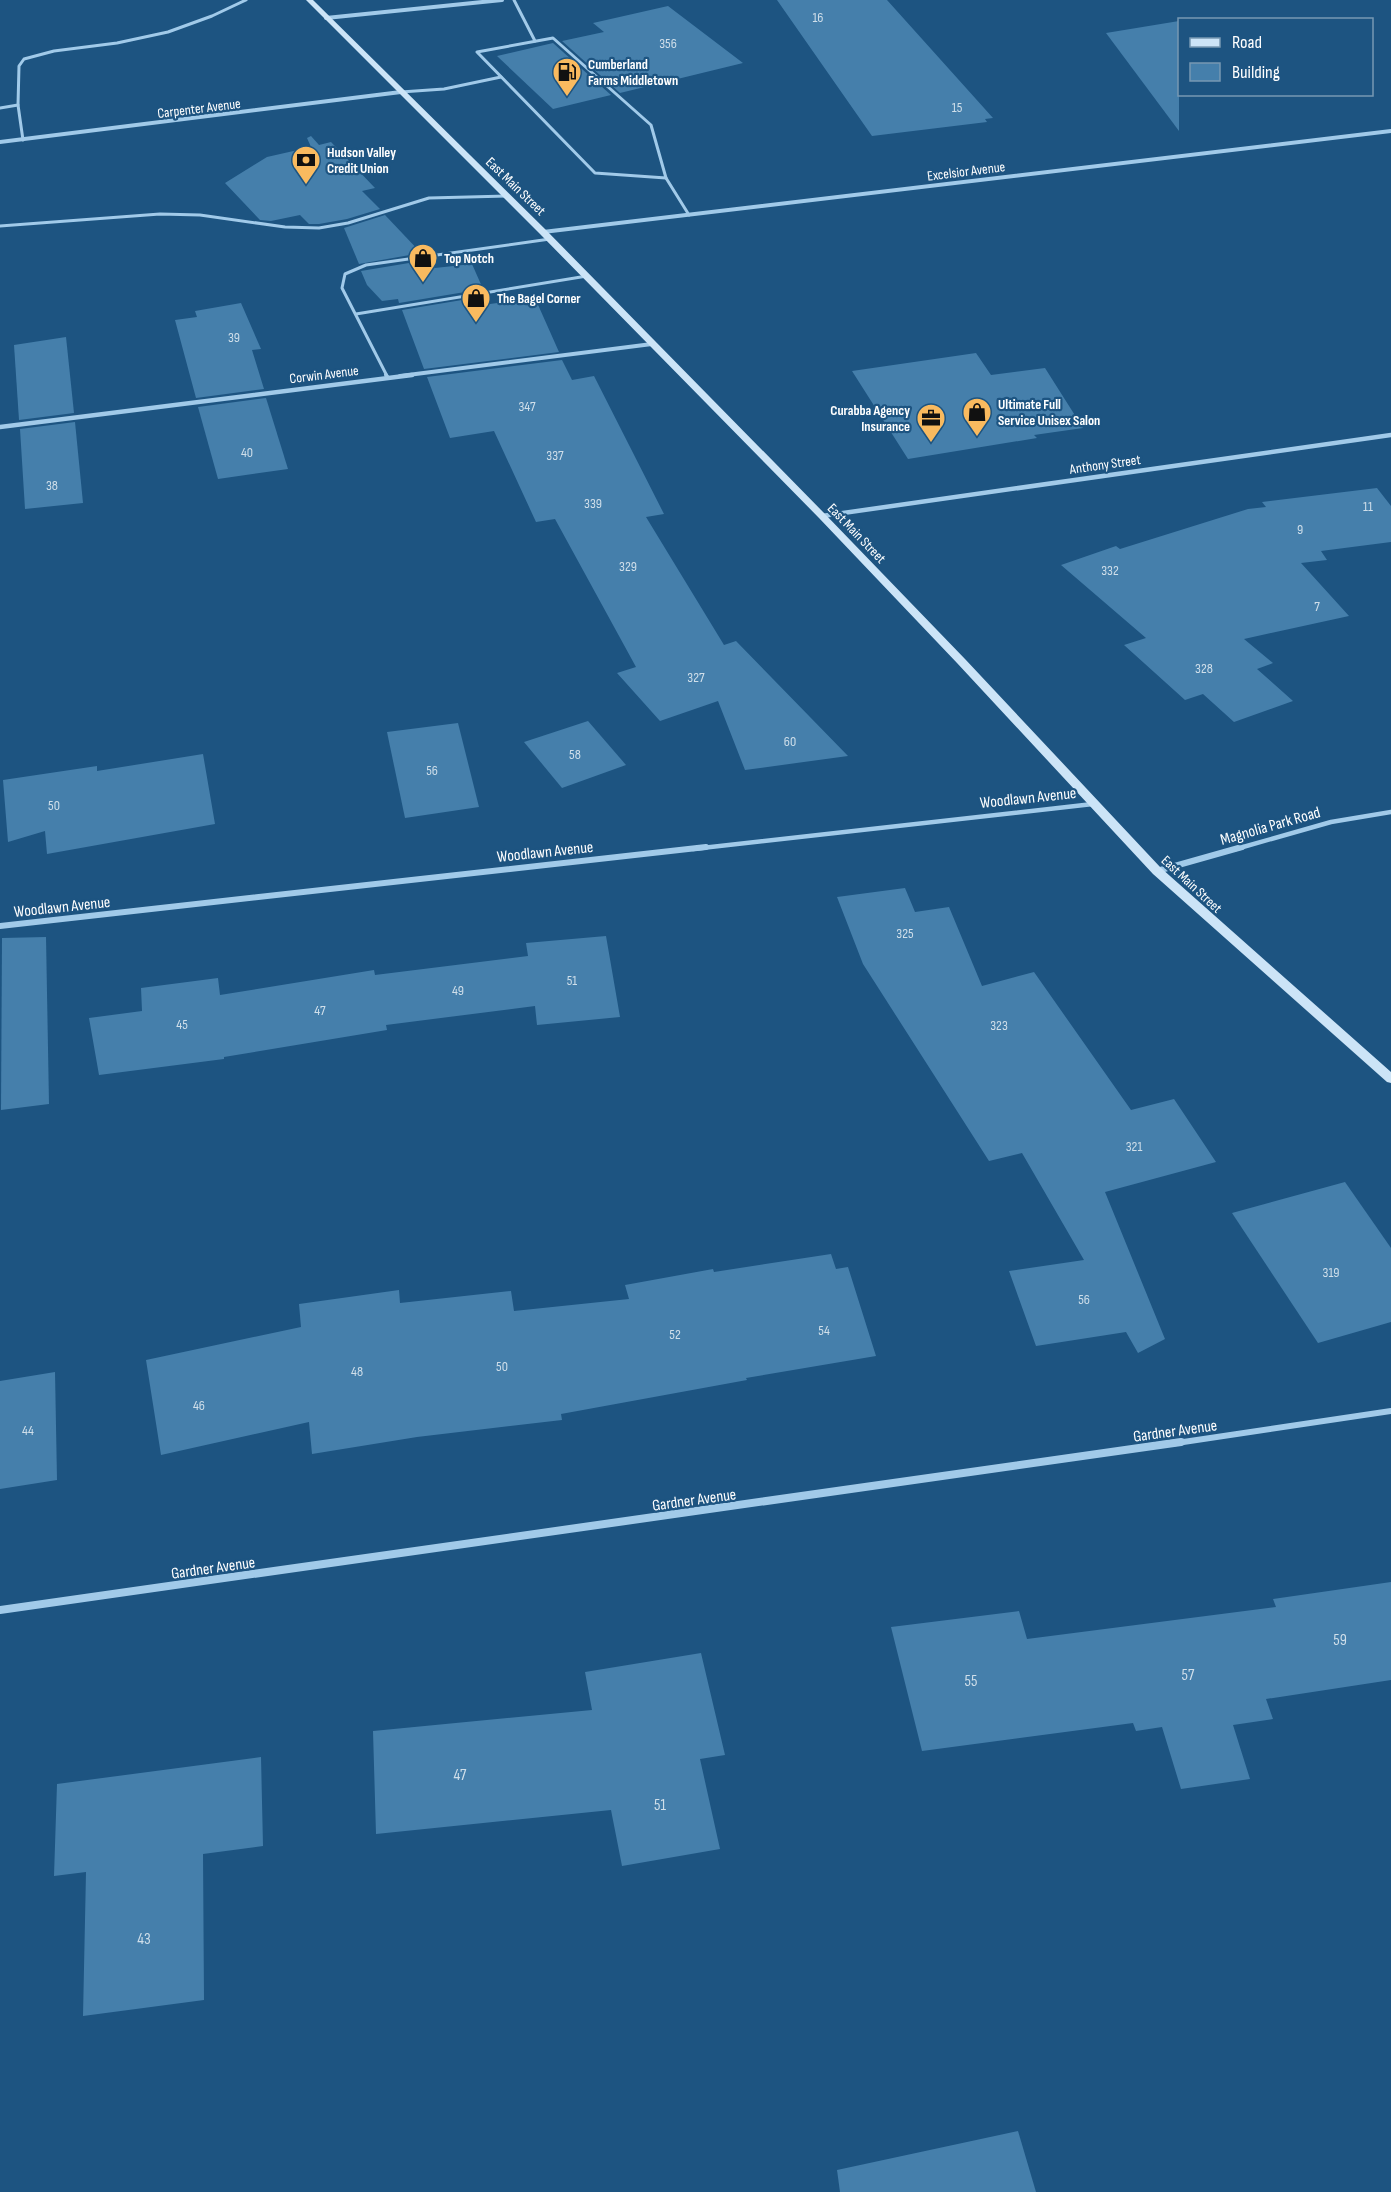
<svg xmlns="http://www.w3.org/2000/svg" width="1391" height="2192" font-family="'Sofia Sans Condensed',sans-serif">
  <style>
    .building { fill: #457fab }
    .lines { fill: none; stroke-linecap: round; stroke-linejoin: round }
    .lane-far1 { stroke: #a1cae9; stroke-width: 3 }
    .lane { stroke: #a1cae9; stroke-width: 4 }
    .street-far3 { stroke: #a1cae9; stroke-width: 4 }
    .street-far2 { stroke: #a1cae9; stroke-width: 4.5 }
    .street-far1 { stroke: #a1cae9; stroke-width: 6 }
    .street { stroke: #a1cae9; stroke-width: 8 }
    .secondary { fill: #cce4f7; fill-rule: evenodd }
    .labels { text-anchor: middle; stroke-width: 4.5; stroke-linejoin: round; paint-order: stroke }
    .number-label { font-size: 14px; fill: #d0dfea }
    .far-poi-label { font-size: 14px; font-weight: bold; fill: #fff; stroke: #1d5481; text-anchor: start }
    .far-street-label { font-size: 14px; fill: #fff; stroke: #1d5481 }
    .street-label { font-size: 16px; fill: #fff; stroke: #1d5481 }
    .near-number-label { font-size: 16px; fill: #d0dfea }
  </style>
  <rect width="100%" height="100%" fill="#1d5481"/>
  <g class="building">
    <path d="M 777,0 L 887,0 L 993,118 L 985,119 L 987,122 L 872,136 Z"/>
    <path d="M 668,6 L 743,63 L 620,93 L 562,41 L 604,32 L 593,23 Z"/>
    <path d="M 1179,21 L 1179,131 L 1106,33 Z"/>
    <path d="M 553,43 L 611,95 L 553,109 L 497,56 Z"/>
    <path d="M 311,136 L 319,145 L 331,142 L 375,188 L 362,191 L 380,209 L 347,219 L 319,224 L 309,224 L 300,215 L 271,221 L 260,220 L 225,183 L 267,157 L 311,147 L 307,138 Z"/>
    <path d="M 385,215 L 421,253 L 359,264 L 344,228 Z"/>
    <path d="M 427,260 L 435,268 L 472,264 L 483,289 L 399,303 L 398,299 L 382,301 L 367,285 L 361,271 Z"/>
    <path d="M 486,296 L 490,304 L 535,298 L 559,352 L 424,369 L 402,310 Z"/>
    <path d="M 241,303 L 261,349 L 252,350 L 264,389 L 196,398 L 175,320 L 197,317 L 195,311 Z"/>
    <path d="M 66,337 L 74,413 L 19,420 L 14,345 Z"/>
    <path d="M 976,353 L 991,375 L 1045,368 L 1083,428 L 1034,435 L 1037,438 L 908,459 L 852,371 Z"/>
    <path d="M 562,360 L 572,380 L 594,376 L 664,514 L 646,517 L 724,645 L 736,641 L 848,756 L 745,770 L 718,701 L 660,721 L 617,673 L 636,667 L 555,519 L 536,522 L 494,431 L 450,438 L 427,377 Z"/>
    <path d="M 266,398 L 288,469 L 218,479 L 198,407 Z"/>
    <path d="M 75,422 L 83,503 L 25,509 L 20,429 Z"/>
    <path d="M 1377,488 L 1391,506 L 1391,542 L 1321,551 L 1327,560 L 1301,563 L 1349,616 L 1244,639 L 1273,663 L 1257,669 L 1293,701 L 1234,722 L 1203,694 L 1185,700 L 1124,645 L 1146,638 L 1061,565 L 1116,546 L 1120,549 L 1248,509 L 1266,507 L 1262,502 Z"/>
    <path d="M 588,721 L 626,765 L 562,788 L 524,742 Z"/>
    <path d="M 458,723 L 479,807 L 405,818 L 387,732 Z"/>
    <path d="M 203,754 L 215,824 L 47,854 L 45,831 L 8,842 L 3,780 L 97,766 L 97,771 Z"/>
    <path d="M 905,888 L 915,912 L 949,907 L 982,986 L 1034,972 L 1131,1110 L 1174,1099 L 1216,1162 L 1105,1192 L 1165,1339 L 1138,1353 L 1126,1332 L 1036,1346 L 1009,1271 L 1084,1260 L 1022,1153 L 989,1161 L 863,964 L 837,897 Z"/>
    <path d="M 606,936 L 620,1017 L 537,1025 L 535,1006 L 386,1025 L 387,1030 L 224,1057 L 224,1059 L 99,1075 L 89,1018 L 142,1011 L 141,988 L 218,978 L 220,995 L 374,970 L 375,975 L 528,956 L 526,943 Z"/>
    <path d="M 46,937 L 49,1104 L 1,1110 L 2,938 Z"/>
    <path d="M 1345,1182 L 1391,1248 L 1391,1322 L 1318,1343 L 1232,1213 Z"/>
    <path d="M 831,1254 L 836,1269 L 848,1267 L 876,1356 L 746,1378 L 747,1380 L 561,1414 L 562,1420 L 417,1437 L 312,1454 L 309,1422 L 161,1455 L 146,1360 L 301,1327 L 299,1304 L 399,1290 L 400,1303 L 511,1291 L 514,1311 L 629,1299 L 625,1285 L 713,1269 L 714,1272 Z"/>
    <path d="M 55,1372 L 57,1480 L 0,1489 L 0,1381 Z"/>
    <path d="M 1391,1582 L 1391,1680 L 1266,1699 L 1273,1719 L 1233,1725 L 1250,1779 L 1181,1789 L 1162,1727 L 1136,1731 L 1133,1723 L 922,1751 L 891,1627 L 1019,1611 L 1027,1639 L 1276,1607 L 1273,1599 Z"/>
    <path d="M 701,1653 L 725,1755 L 700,1759 L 720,1849 L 622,1866 L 611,1810 L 376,1834 L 373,1731 L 592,1710 L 585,1672 Z"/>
    <path d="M 261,1757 L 263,1846 L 203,1854 L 204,2000 L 83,2016 L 86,1872 L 54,1876 L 57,1784 Z"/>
    <path d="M 1018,2131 L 1036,2192 L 840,2192 L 837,2170 Z"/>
  </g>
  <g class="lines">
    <g class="lane-far1">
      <path d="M 514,0 L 535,41"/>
      <path d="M 553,38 L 651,125 L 666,178 L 595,173 L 477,52 Z"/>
      <path d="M 401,92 L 444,89 L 501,77"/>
      <path d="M 18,105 L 23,140"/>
      <path d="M 0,108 L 18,105 L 19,66 L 24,59 L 54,51 L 117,43 L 168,32 L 212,16 L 246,0"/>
      <path d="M 666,178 L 689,215"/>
      <path d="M 0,226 L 160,214 L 200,215 L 285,227 L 319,228 L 348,223 L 429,198 L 507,196"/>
      <path d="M 356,314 L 587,276"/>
      <path d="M 387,376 L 342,288 L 345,274 L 366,265 L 550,239"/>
    </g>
    <path class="lane" d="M 386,375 L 388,378"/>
    <g class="street-far3">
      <path d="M 326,18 L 502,0"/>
      <path d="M 0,142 L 401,92"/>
      <path d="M 543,232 L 1391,131"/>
      <path d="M 400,376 L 652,344"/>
    </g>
    <g class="street-far2">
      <path d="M 0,427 L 412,375"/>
      <path d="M 822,516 L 1391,435"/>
      <path d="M 693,849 L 1093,804"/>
      <path d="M 1236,849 L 1331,822 L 1391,812"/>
    </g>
    <g class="street-far1">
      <path d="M 1157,871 L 1242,847"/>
      <path d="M 0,926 L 706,847"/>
      <path d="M 1170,1444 L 1391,1411"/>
    </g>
    <path class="street" d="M 0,1610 L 1181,1442"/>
    <path class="secondary" d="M 306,0 L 313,0 L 546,230 L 825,514 L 965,659 L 1161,868 L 1391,1072 L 1391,1083 L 1387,1082 L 1153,874 L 957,663 L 819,518 L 540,234 Z"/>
  </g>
  <defs>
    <g id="fuel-pin" transform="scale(1.5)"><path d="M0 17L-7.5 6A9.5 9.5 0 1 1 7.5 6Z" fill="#f9ba5f" stroke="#1d5481"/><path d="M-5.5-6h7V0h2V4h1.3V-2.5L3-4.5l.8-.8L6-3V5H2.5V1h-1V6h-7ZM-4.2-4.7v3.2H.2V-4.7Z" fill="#111"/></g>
    <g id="bank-pin" transform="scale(1.5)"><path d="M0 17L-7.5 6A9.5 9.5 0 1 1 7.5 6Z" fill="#f9ba5f" stroke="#1d5481"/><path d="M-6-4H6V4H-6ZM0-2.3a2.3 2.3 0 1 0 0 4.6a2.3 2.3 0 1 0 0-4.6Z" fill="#111"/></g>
    <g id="shop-pin" transform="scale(1.5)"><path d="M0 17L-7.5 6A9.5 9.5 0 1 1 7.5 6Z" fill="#f9ba5f" stroke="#1d5481"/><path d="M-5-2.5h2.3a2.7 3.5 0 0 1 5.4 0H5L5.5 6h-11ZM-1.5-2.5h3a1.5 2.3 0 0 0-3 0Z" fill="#111"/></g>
    <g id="office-pin" transform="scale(1.5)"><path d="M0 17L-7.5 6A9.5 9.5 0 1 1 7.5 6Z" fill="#f9ba5f" stroke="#1d5481"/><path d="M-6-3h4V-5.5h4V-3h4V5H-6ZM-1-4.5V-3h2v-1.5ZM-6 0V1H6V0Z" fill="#111"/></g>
  </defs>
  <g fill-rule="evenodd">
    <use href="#fuel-pin" x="567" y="72"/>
    <use href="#bank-pin" x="306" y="160"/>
    <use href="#shop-pin" x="423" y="258"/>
    <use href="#shop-pin" x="476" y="298"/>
    <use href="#shop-pin" x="977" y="412"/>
    <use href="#office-pin" x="931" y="418"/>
  </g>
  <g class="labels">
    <g class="number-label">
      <text x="818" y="22">16</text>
      <text x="668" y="48">356</text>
      <text x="957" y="112">15</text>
      <text x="234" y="342">39</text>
      <text x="527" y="411">347</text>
      <text x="247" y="457">40</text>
      <text x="555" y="460">337</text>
      <text x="52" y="490">38</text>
      <text x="593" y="508">339</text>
      <text x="1368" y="511">11</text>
      <text x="1300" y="534">9</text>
      <text x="628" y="571">329</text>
      <text x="1110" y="575">332</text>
      <text x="1317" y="611">7</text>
      <text x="1204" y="673">328</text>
      <text x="696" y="682">327</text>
      <text x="790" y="746">60</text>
      <text x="575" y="759">58</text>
      <text x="432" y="775">56</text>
      <text x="54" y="810">50</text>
      <text x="905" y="938">325</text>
      <text x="572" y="985">51</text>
      <text x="458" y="995">49</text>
      <text x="320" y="1015">47</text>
      <text x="182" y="1029">45</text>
      <text x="999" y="1030">323</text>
      <text x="1134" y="1151">321</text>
      <text x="1331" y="1277">319</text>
      <text x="1084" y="1304">56</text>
      <text x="824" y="1335">54</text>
      <text x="675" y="1339">52</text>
      <text x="502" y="1371">50</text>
      <text x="357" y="1376">48</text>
      <text x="199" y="1410">46</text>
      <text x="28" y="1435">44</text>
    </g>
    <g class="far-poi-label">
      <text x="588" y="69">Cumberland<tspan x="588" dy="16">Farms Middletown</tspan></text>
      <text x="327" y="157">Hudson Valley<tspan x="327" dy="16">Credit Union</tspan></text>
      <text x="444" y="263">Top Notch</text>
      <text x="497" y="303">The Bagel Corner</text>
      <text x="998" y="409">Ultimate Full<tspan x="998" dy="16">Service Unisex Salon</tspan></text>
      <text x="910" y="415" text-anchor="end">Curabba Agency<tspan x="910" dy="16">Insurance</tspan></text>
    </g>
    <g class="far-street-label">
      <text transform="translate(199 108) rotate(-7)" y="5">Carpenter Avenue</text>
      <text transform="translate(966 171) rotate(-7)" y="5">Excelsior Avenue</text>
      <text transform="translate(516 186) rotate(44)" y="5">East Main Street</text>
      <text transform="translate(324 374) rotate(-7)" y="5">Corwin Avenue</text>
      <text transform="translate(1105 464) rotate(-8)" y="5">Anthony Street</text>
      <text transform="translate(857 533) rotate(46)" y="5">East Main Street</text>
      <text transform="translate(1192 884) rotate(43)" y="5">East Main Street</text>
    </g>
    <g class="street-label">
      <text transform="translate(1028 797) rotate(-6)" y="6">Woodlawn Avenue</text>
      <text transform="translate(1270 825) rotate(-16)" y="6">Magnolia Park Road</text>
      <text transform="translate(545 851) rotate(-6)" y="6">Woodlawn Avenue</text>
      <text transform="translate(62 906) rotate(-6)" y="6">Woodlawn Avenue</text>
      <text transform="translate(1175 1430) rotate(-8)" y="6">Gardner Avenue</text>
      <text transform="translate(694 1499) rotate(-8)" y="6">Gardner Avenue</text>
      <text transform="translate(213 1567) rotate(-8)" y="6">Gardner Avenue</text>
    </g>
    <g class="near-number-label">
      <text x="1340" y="1645">59</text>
      <text x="1188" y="1680">57</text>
      <text x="971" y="1686">55</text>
      <text x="460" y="1780">47</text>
      <text x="660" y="1810">51</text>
      <text x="144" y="1944">43</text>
    </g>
  </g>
  <rect x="1178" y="18" width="195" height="78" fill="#1d5481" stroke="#7798b3" stroke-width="1.5"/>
  <rect x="1190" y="38" width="30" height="9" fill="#cce4f7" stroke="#7798b3" stroke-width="1.5"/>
  <text x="1232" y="48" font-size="18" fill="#ffffff">Road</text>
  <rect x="1190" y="63" width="30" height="18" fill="#457fab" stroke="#7798b3" stroke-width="1.5"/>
  <text x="1232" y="78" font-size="18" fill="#ffffff">Building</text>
</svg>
